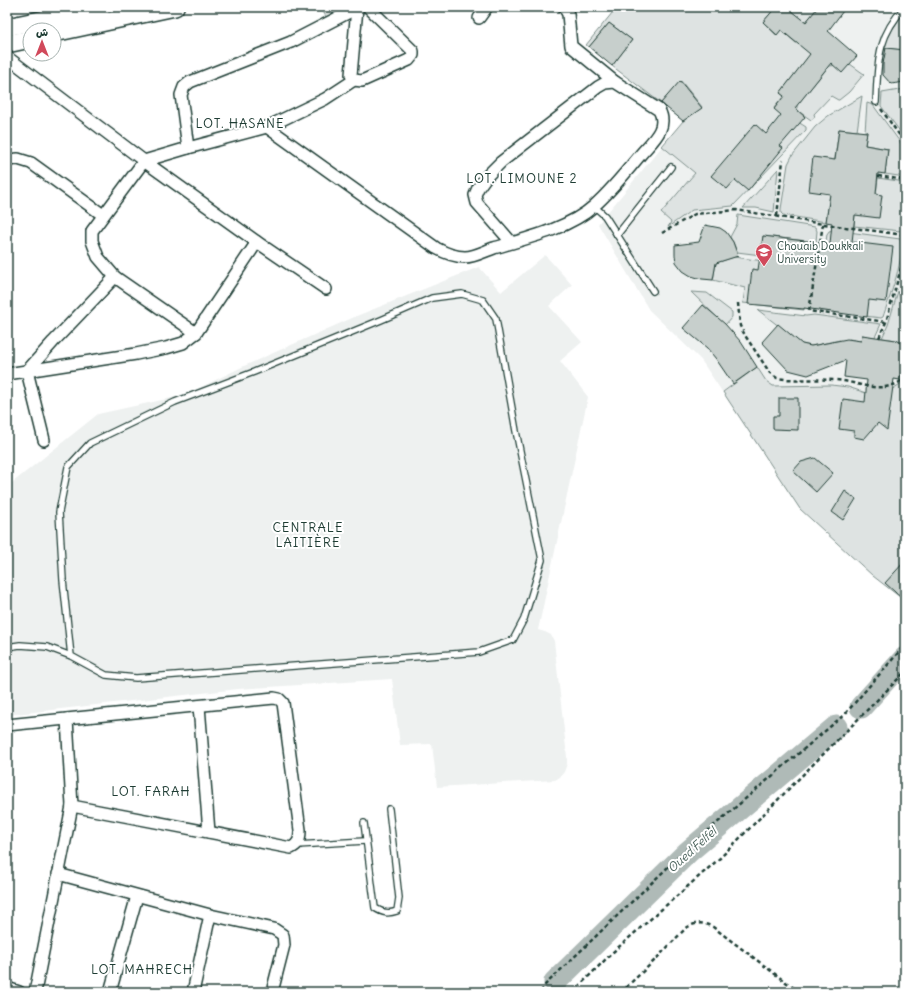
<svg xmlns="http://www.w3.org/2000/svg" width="912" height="999" font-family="Delius,'Playpen Sans Arabic',sans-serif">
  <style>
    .built { fill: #eef1f0 }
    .green { fill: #dee3e2; stroke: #7e908b }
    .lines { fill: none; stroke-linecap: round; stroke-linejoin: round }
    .river { stroke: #afbab7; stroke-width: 23 }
    .building { fill: #c7cfcc; stroke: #1f3d34 }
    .service-casing { stroke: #1f3d34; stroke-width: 8 }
    .minor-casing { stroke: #1f3d34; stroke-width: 14 }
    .primary-casing { stroke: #1f3d34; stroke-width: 20 }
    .path { stroke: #1f3d34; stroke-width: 2.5; stroke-dasharray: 4 3; stroke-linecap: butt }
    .service { stroke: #fff; stroke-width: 5.5 }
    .minor { stroke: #fff; stroke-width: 11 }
    .primary { stroke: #fff; stroke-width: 17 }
    .labels { text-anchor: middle; stroke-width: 4; stroke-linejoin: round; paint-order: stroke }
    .poi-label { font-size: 11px; fill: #1f3d34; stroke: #fff; text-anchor: start }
    .water-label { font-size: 12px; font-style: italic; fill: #4a625b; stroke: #fff }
    .quarter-label { font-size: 13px; letter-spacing: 1px; fill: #1f3d34; stroke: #fff }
  </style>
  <rect width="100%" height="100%" fill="#fff"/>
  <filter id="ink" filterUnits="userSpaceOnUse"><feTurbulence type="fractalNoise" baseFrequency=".025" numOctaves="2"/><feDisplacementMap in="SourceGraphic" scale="8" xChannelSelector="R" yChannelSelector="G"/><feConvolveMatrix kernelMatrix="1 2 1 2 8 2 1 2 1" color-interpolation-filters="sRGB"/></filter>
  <g filter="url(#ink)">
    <g class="built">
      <path d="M 622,7 L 905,7 L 905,601 L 800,509 L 701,360 L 649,310 L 598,224 L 683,121 L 589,47 Z"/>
      <path d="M 545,255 L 572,285 L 549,306 L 582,342 L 560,361 L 588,397 L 538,630 L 545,632 L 551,635 L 554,641 L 567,757 L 567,764 L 564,772 L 560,777 L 555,780 L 437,787 L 432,744 L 400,745 L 392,679 L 238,689 L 7,715 L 7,487 L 98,414 L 185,395 L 244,366 L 359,315 L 479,267 L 501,292 Z"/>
    </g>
    <g class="green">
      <path d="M 321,7 L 344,7 L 326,17 Z"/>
      <path d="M 617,7 L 776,7 L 763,22 L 776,35 L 781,30 L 796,43 L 802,37 L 817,46 L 780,93 L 784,96 L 774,108 C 784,117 796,120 806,127 L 806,130 L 733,206 L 692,210 L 668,227 L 671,222 L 661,213 L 695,173 L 662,146 L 683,121 L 702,107 L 681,81 L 661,103 L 612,66 L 632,40 L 609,23 L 589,47 L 586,45 Z"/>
      <path d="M 787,7 L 820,7 L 806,21 L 803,20 Z"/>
      <path d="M 905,11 L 903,50 L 883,48 L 892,30 Z"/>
      <path d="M 850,64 L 864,74 L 849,92 L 839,100 L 838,100 L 831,96 L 814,114 L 815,117 L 811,120 L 797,110 L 797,105 L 829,66 Z"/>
      <path d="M 905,89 L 905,138 L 881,106 L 882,93 Z"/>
      <path d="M 862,96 L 857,131 L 839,129 L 826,222 L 783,215 L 781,213 L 781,209 L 788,164 L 792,156 L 815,127 L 828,116 Z"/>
      <path d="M 867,103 L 873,105 L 905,149 L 905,177 L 885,174 L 888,149 L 865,145 L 867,132 L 865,132 Z"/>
      <path d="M 778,169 L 774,212 L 756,208 L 743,208 Z"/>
      <path d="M 878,178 L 905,182 L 905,228 L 901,231 L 854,226 L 855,215 L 876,194 Z"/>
      <path d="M 738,215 L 815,227 L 817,231 L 816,242 L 763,236 L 761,255 L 737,252 L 733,242 L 730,237 L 737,224 Z"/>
      <path d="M 834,230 L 900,239 C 907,253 888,301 883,317 L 881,318 L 817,310 L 827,234 L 829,231 Z"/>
      <path d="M 734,257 L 808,267 L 804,310 L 743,303 L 745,288 L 713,280 L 716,263 Z"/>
      <path d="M 898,291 L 905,313 L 905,348 C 899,339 891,339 882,338 L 888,325 Z"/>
      <path d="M 691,292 L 707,293 L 732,312 L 732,317 L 725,325 Z"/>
      <path d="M 758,310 L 806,316 L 814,315 L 881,324 L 875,337 L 862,335 L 861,341 L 849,339 L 845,360 L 840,340 L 811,346 L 802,344 Z"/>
      <path d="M 757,367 L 766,381 L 773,386 L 831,385 L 848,387 L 866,393 L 878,395 L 894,388 L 905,381 L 905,601 L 873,576 L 800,509 L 723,392 Z"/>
    </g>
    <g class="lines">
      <g class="river">
        <path d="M 861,707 L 905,658"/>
        <path d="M 555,982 L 688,852 L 836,727"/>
      </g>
    </g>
    <g class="building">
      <path d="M 776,7 L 787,7 L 806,22 L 818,7 L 846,7 L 828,31 L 857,56 L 842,73 L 831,63 L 795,108 L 805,117 L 780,146 L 783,148 L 748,191 L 735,180 L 727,189 L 711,176 L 755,124 L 766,134 L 781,115 L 774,109 L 784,96 L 780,93 L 810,54 L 781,30 L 777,35 L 763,22 Z"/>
      <path d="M 609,23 L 632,40 L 612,66 L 589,47 Z"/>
      <path d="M 886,48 L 905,50 L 905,82 L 891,84 L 883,75 L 883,64 Z"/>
      <path d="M 680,81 L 702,108 L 683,121 L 661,103 Z"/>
      <path d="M 839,129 L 867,132 L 865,145 L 888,149 L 885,174 L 878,173 L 876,194 L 882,195 L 879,218 L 855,215 L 852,242 L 893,247 L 886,302 L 869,300 L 867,317 L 804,308 L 804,309 L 748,304 L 752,269 L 758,270 L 763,236 L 830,244 L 832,223 L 826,222 L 830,194 L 809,191 L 813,157 L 835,160 Z"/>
      <path d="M 705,225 L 720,228 L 726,232 L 733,242 L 738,256 L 716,263 L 713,280 L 702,279 L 691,276 L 683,271 L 676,262 L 675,255 L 675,245 L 699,242 Z"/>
      <path d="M 703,305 L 725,324 L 741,342 L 757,367 L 733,384 L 716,359 L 707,348 L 683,328 Z"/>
      <path d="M 778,324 L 802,344 L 811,346 L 847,339 L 861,341 L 862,335 L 896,340 L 902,343 L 905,348 L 905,351 L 900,380 L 894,379 L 887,430 L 878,423 L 864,439 L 854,437 L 854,431 L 839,429 L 843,399 L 865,402 L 867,380 L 844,377 L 846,360 L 808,375 L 788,370 L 762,342 Z"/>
      <path d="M 779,398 L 798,398 L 798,430 L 773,429 L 773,416 L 779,416 Z"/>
      <path d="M 815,458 L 833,473 L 816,492 L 793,471 L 801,462 Z"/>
      <path d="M 845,491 L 856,499 L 843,520 L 832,512 Z"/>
      <path d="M 905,561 L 905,601 L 885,583 Z"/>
    </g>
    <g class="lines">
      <g class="service-casing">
        <g id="service">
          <path d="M 876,102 C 878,64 876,37 905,7"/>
          <path d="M 594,206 L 605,216 L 653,291"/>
          <path d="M 617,235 L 671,167"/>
          <path d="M 7,647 L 20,645 L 47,647 L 71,656 L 106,675 L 136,678 L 479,652 L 513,640 L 524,619 L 542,560 L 516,431 L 496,319 L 483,300 L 462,294 L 432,298 L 381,320 L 254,372 L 175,402 L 90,443 L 68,467 L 59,512 L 63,580 L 71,656"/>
          <path d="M 364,823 L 375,908 C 383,913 388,914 397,911 L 399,898 L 389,809"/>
          <path d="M 297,845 L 365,841"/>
        </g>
      </g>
      <g class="minor-casing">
        <g id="minor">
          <path d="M 564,7 L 568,14 L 571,46 L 615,82"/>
          <path d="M 479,18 L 487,7"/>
          <path d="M 7,57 L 144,161 L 257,242 L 326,289"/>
          <path d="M 354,80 L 351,75 L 357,8"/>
          <path d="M 267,127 L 436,248 C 445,253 454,257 465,257 C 474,257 485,251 494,248 C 525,239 570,228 594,206 C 611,191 627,171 641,154 C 652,141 669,128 659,110 L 615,82 L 605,83 L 598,87 L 501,162 L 486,177 L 478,188 L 475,195 L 477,203 L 512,243"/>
          <path d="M 188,148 L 181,95 L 184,87 L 190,82 L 291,42 L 359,7"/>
          <path d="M 7,160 L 18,159 L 31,163 L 103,215"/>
          <path d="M 196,333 L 115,277 L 98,257 L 92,241 L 92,231 L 144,161 L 188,148 L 267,127 L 325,99 L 354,80 L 362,81 L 409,60 L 413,55 L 413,51 L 368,7"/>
          <path d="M 7,374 L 136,354 L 166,348 L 183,343 L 196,333 L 257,242"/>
          <path d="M 44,440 L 27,371 L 53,342 L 115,277"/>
          <path d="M 199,706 L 209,832"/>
          <path d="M 7,725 L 274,698 L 279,699 L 283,703 L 300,830 C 300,839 299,844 291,848 L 72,806"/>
          <path d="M 58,874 L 210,915 L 274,929 L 283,935 L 284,945 L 272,992"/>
          <path d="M 7,988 L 19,992"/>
          <path d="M 35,992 L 72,806 L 67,719"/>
          <path d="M 110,992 L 137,896"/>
          <path d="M 193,992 L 210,915"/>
        </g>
      </g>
      <g class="primary-casing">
        <g id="primary">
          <path d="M 7,27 L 102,7"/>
          <path d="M 54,33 L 175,7"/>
          <path d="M 7,44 L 30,39"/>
        </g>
      </g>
      <g class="path">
        <path d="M 881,109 L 905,143"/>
        <path d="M 878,176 L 905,180"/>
        <path d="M 777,216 L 783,160"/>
        <path d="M 823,224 L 809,311 L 886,322"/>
        <path d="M 662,233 L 695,214 L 736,210 L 823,224 L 905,235"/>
        <path d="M 738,303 L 740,326 L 746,337 L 770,373 L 777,378 L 785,379 C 802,380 818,379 835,380 C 855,381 872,392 893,385 C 897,384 902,381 905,377"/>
        <path d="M 879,338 L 886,322 L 905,254"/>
        <path d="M 541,992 L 545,985 L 690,846 L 845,714 L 905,645"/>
        <path d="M 573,992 L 613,952 L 720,858 L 905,672"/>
        <path d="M 621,992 L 654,961 L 686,928 C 696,922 703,922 713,927 L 799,992"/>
      </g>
      <use href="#service" class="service"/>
      <use href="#minor" class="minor"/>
      <use href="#primary" class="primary"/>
    </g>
  </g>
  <defs>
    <g id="university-pin" transform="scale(0.9)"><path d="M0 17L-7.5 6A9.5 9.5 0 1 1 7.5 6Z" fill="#d1495b" stroke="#fff"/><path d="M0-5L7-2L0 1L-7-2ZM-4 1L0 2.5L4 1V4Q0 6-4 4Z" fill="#fff"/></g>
  </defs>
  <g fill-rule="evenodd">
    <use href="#university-pin" x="764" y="252"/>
  </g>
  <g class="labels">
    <g class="poi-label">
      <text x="777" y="250">Chouaib Doukkali<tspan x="777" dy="13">University</tspan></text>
    </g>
    <g class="water-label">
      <text transform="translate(692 850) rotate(-42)" y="4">Oued Felfel</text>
    </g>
    <g class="quarter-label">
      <text x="240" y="128">LOT. HASANE</text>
      <text x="522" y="183">LOT. LIMOUNE 2</text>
      <text x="308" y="532">CENTRALE<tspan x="308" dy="15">LAITIÈRE</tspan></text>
      <text x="151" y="796">LOT. FARAH</text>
      <text x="142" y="974">LOT. MAHRECH</text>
    </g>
  </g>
  <rect width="912" height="999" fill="none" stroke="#fff" stroke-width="24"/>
  <rect x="12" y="12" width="888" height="975" fill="none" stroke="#1f3d34" stroke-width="1.5" filter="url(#ink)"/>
  <g transform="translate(42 42)"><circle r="19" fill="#ffffff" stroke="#a5b1ae"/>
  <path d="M0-3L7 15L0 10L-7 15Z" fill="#d1495b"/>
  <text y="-6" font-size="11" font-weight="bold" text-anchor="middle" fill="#1f3d34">ش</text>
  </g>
</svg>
